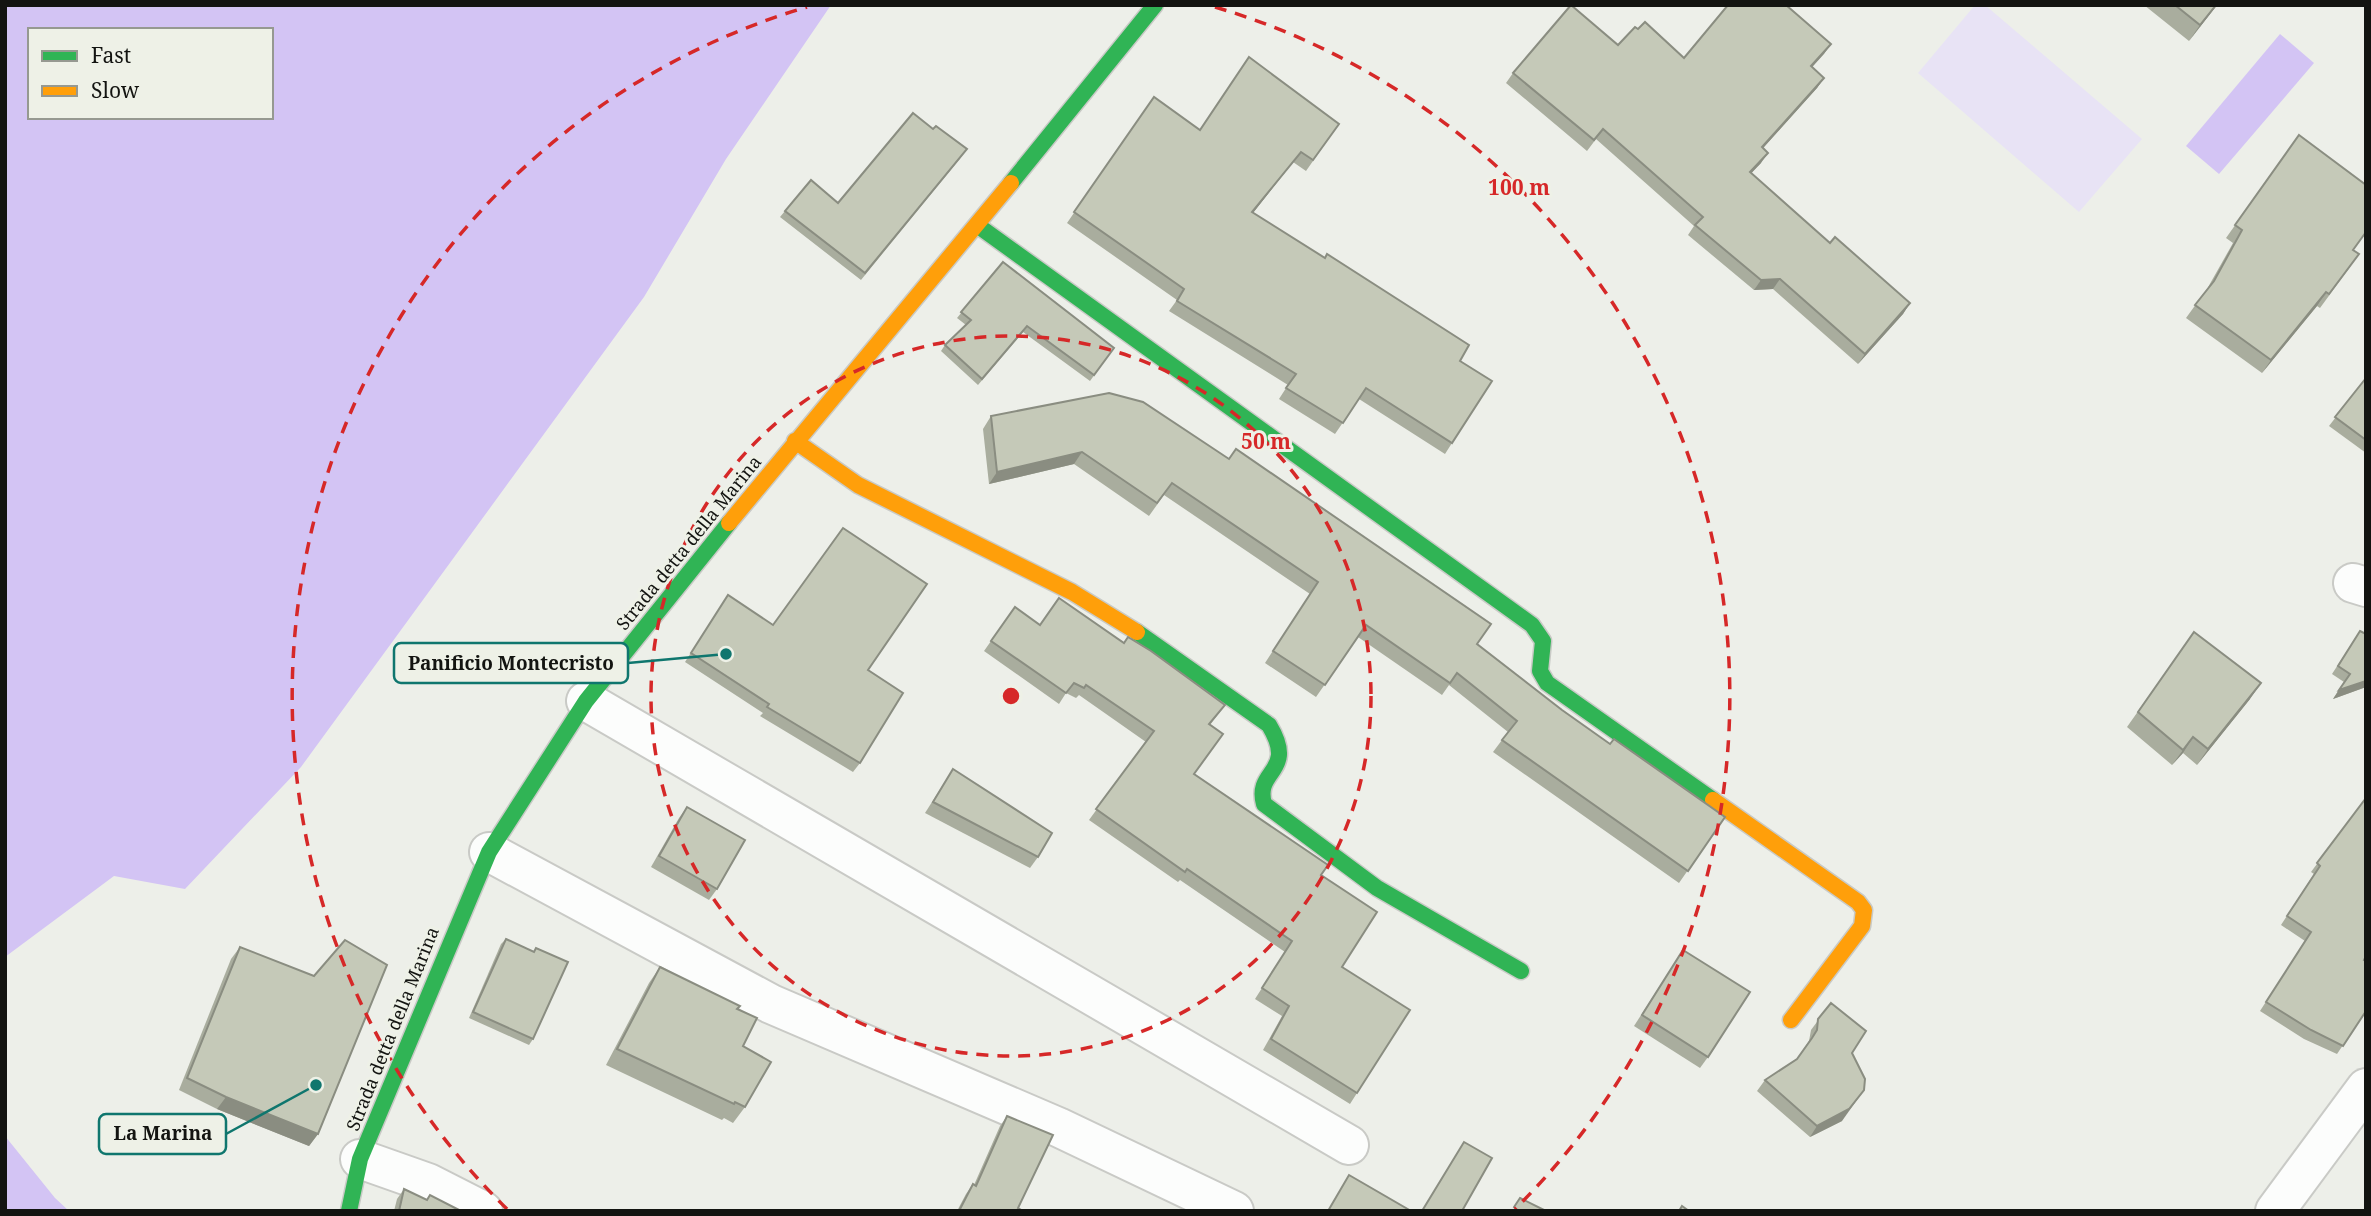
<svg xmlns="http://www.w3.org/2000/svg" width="2371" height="1216" font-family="'Noto Serif',serif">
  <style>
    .green { fill: #e8e3f5 }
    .water { fill: #d3c4f4; fill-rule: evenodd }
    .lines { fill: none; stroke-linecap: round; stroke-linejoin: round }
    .street-casing { stroke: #c9cac6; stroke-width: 42 }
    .fast-casing { stroke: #c9cac6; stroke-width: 19 }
    .slow-casing { stroke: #c9cac6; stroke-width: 19 }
    .street { stroke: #fcfdfc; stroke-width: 38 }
    .fast { stroke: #30b455; stroke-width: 16 }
    .slow { stroke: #ff9f0a; stroke-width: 16 }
    .wall { fill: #a9ad9e }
    .shaded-wall { fill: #8a8d81 }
    .building { fill: #c5c9b8; stroke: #8a8d81; stroke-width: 2 }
    .ring { fill: none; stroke: #d62828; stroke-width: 3.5; stroke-dasharray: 12 9 }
    .labels { text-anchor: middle; stroke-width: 6; stroke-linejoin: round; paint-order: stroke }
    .street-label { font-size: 18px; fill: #131411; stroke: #eef1e7 }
    .centre { fill: #d62828; stroke: #eef1e7; stroke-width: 3.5 }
    .ring-label { font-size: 21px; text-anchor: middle; font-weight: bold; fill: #d62828; stroke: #eef1e7; stroke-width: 6; stroke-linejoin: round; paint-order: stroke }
    .leader { fill: none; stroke: #0f766e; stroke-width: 2.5 }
    .callout-dot { fill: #0f766e; stroke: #eef1e7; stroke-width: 2.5 }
    .callout { fill: #eef1e7; stroke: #0f766e; stroke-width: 2.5 }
    .callout-label { font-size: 19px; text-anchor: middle; font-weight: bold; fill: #131411 }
  </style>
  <rect width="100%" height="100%" fill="#edefe9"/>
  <path class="green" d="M 1975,5 L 1985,5 L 2142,139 L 2079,212 L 1918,73 Z"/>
  <g class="water">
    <path d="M 5,5 L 831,5 L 726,159 L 644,297 L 301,767 L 185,889 L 114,876 L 5,957 ZM 30,30 L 271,30 L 271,117 L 30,117 Z"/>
    <path d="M 2280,34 L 2314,63 L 2219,174 L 2186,146 Z"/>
    <path d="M 5,1136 L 55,1198 L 69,1211 L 5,1211 Z"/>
  </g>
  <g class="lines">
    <g class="street-casing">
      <g id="street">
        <path d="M 2353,583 L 2366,587"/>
        <path d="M 586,701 L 1349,1145"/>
        <path d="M 489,852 L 771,1004 L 1058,1127 L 1234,1211"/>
        <path d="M 360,1159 L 428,1183 L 483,1211"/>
        <path d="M 2275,1211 L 2366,1088"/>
      </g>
    </g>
    <g class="fast-casing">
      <g id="fast">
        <path d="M 1011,183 L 1155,5"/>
        <path d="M 977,225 L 1532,625 L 1543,641 L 1540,671 L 1547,683 L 1713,800"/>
        <path d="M 1137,632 L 1269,725 C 1298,773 1254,769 1264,804 L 1377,888 L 1521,971"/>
        <path d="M 349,1211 L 360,1159 L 489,852 L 586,701 L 729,523"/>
      </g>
    </g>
    <g class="slow-casing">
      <g id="slow">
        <path d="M 795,441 L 858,485 L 1072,592 L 1137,632"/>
        <path d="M 729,523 L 1011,183"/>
        <path d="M 1713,800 L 1858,902 L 1864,910 L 1862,926 L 1791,1020"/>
      </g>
    </g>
    <use href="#street" class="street"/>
    <use href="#fast" class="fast"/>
    <use href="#slow" class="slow"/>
  </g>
  <g class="wall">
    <path d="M 2144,5 L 2217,5 L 2189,41 Z"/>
    <path d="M 1831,44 L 1812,67 L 1824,78 L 1817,88 L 1763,148 L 1761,163 L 1751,173 L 1830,243 L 1910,303 L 1903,314 L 1858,364 L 1773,289 L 1754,290 L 1688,235 L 1694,226 L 1596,139 L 1587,151 L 1506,83 L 1513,73 L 1618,45 L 1684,58 Z"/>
    <path d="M 1154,97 L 1200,130 L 1339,124 L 1306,171 L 1293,162 L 1253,213 L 1460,361 L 1452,443 L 1445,454 L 1359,399 L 1335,434 L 1279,399 L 1288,385 L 1169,311 L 1177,300 L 1067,223 Z"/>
    <path d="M 2299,135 L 2353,250 L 2350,267 L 2320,308 L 2317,306 L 2262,373 L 2186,318 L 2207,289 L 2233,243 L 2226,238 Z"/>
    <path d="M 962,156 L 861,280 L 780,217 L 785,211 L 838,203 Z"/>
    <path d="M 1003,262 L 1114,348 L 1090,381 L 1023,332 L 978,385 L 941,351 L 945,345 L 966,325 L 957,318 Z"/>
    <path d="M 2366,378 L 2366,453 L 2329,426 Z"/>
    <path d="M 1109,393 L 1477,644 L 1562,710 L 1610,744 L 1725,817 L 1679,883 L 1493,752 L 1508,732 L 1449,685 L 1442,695 L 1358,637 L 1316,697 L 1265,663 L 1310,594 L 1164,495 L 1149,516 L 1074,464 L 989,484 L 983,429 L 991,416 Z"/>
    <path d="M 728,595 L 773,625 L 868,670 L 860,763 L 853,772 L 760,716 L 763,713 L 685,662 Z"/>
    <path d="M 1015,607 L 1040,625 L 1124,643 L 1225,705 L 1210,725 L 1194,774 L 1321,875 L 1342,967 L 1357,1093 L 1350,1104 L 1263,1050 L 1282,1016 L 1255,999 L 1285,952 L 1180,880 L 1178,882 L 1089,820 L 1146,742 L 1079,695 L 1076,698 L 1066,693 L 1059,704 L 984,651 Z"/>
    <path d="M 2360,631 L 2366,634 L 2366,687 L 2333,699 L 2344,682 L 2332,674 Z"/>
    <path d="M 2194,632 L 2250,699 L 2197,765 L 2183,753 L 2172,765 L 2127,727 Z"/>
    <path d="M 953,769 L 1038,857 L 1030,868 L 925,813 Z"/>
    <path d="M 2366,798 L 2364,960 L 2366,1011 L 2337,1054 L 2304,1039 L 2260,1011 L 2305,941 L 2281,925 L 2314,874 L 2311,872 Z"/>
    <path d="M 687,807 L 717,889 L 709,900 L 651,867 L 679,818 Z"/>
    <path d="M 506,939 L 533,1039 L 529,1045 L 469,1018 L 501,944 Z"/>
    <path d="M 240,947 L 318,1134 L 309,1146 L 217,1109 L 179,1090 L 231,959 Z"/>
    <path d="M 1683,950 L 1708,1057 L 1700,1068 L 1634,1026 Z"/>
    <path d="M 660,967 L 738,1010 L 743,1046 L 745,1107 L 733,1123 L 724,1118 L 722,1120 L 606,1065 L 649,983 Z"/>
    <path d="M 1831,1003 L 1852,1053 L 1842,1121 L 1810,1137 L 1757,1091 L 1765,1080 L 1797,1059 L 1809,1041 L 1811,1030 Z"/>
    <path d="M 1007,1116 L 1018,1208 L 1023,1211 L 957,1211 L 966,1194 L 973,1184 L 974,1185 L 1000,1126 Z"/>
    <path d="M 404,1189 L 426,1200 L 430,1195 L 461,1211 L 394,1211 L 397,1199 Z"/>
  </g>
  <g class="shaded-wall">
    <path d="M 2216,5 L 2217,5 L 2189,41 L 2200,25 Z"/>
    <path d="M 1831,44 L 1824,54 L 1804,76 L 1811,66 Z"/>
    <path d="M 1824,78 L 1817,88 L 1755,157 L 1762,147 Z"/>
    <path d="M 1301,152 L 1293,162 L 1245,223 L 1252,212 Z"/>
    <path d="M 1768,153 L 1761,163 L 1743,182 L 1750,172 Z"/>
    <path d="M 1780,279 L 1773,289 L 1754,290 L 1761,280 Z"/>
    <path d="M 2326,292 L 2317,306 L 2262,373 L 2271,360 Z"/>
    <path d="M 1910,303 L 1903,314 L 1858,364 L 1865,354 Z"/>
    <path d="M 1082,452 L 1074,464 L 989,484 L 997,472 Z"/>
    <path d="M 2366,681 L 2366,687 L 2333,699 L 2339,690 Z"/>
    <path d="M 2261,683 L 2250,699 L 2197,765 L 2208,749 Z"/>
    <path d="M 2193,737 L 2183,753 L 2172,765 L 2183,750 Z"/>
    <path d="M 1864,1090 L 1842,1121 L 1810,1137 L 1817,1126 Z"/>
    <path d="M 226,1097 L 318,1134 L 309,1146 L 217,1109 Z"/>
  </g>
  <g class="building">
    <path d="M 1571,5 L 1618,45 L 1635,27 L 1638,29 L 1645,22 L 1684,58 L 1728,5 L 1786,5 L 1831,44 L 1811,66 L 1824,78 L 1762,147 L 1768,153 L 1750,172 L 1830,243 L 1835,237 L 1910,303 L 1865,354 L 1780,279 L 1761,280 L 1695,225 L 1703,217 L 1603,129 L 1594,140 L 1513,73 Z"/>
    <path d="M 2175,5 L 2216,5 L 2200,25 Z"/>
    <path d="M 1249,57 L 1339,124 L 1313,160 L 1301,152 L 1252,212 L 1325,258 L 1327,254 L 1469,345 L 1460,361 L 1492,381 L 1452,443 L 1366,388 L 1343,423 L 1286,388 L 1296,374 L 1177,301 L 1184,289 L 1074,212 L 1154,97 L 1200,130 Z"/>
    <path d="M 913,113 L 933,129 L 936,126 L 967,149 L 865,273 L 785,211 L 811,180 L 838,203 Z"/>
    <path d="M 2299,135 L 2366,185 L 2366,232 L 2353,250 L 2359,254 L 2329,294 L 2326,292 L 2271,360 L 2195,305 L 2214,281 L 2242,230 L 2235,225 Z"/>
    <path d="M 1003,262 L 1114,348 L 1094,375 L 1027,326 L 982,379 L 945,345 L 971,320 L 961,312 Z"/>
    <path d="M 2366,378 L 2366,440 L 2335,417 Z"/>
    <path d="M 1109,393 L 1143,402 L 1229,459 L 1236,449 L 1491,624 L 1477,644 L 1562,710 L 1610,744 L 1614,739 L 1725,817 L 1688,871 L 1502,740 L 1517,721 L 1457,673 L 1450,683 L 1366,625 L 1325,685 L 1273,651 L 1318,582 L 1172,483 L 1157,503 L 1082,452 L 997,472 L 991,416 Z"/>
    <path d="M 843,528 L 927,584 L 868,670 L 903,693 L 860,763 L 767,707 L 769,704 L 691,653 L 728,595 L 773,625 Z"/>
    <path d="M 1059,598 L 1124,643 L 1128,637 L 1151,651 L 1225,705 L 1209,724 L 1223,734 L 1194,774 L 1328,865 L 1321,875 L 1377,912 L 1342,967 L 1410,1010 L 1357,1093 L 1271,1039 L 1289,1006 L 1262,988 L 1292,941 L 1187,869 L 1185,872 L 1096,809 L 1154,731 L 1086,685 L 1084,688 L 1074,683 L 1066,693 L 991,641 L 1015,607 L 1040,625 Z"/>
    <path d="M 2360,631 L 2366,634 L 2366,681 L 2339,690 L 2350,674 L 2338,666 Z"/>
    <path d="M 2194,632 L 2261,683 L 2208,749 L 2193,737 L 2183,750 L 2138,712 Z"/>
    <path d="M 953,769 L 1052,833 L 1038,857 L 933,802 Z"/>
    <path d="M 2366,798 L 2366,956 L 2364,960 L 2366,961 L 2366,1011 L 2343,1046 L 2311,1030 L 2266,1002 L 2311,932 L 2287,916 L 2320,866 L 2317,863 Z"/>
    <path d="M 687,807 L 745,840 L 717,889 L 659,856 Z"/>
    <path d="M 506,939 L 534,952 L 536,948 L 568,962 L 533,1039 L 473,1012 Z"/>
    <path d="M 345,940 L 387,965 L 318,1134 L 226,1097 L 187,1078 L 240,947 L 314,976 Z"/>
    <path d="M 1683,950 L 1750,992 L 1708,1057 L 1642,1015 Z"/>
    <path d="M 660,967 L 740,1006 L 737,1009 L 757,1018 L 743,1046 L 771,1062 L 745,1107 L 735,1102 L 734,1104 L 617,1049 Z"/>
    <path d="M 1831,1003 L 1866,1031 L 1852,1053 L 1865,1079 L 1864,1090 L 1849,1109 L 1817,1126 L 1765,1080 L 1797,1059 L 1812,1038 L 1817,1030 L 1818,1019 Z"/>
    <path d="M 1007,1116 L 1053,1135 L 1018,1208 L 1023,1211 L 959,1211 L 973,1184 L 976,1186 Z"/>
    <path d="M 1464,1142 L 1492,1158 L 1462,1211 L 1422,1211 Z"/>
    <path d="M 1349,1175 L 1411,1211 L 1328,1211 Z"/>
    <path d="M 404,1189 L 427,1200 L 430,1195 L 461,1211 L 399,1211 Z"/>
    <path d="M 1520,1198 L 1546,1211 L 1518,1211 L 1514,1207 Z"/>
    <path d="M 1682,1206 L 1689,1211 L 1679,1211 Z"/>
  </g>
  <g class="ring">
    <circle cx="1011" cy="696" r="360"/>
    <path d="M507 1209A719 719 0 0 1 807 7M1215 7A719 719 0 0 1 1515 1209"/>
  </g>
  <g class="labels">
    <g class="street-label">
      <text transform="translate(689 543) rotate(-51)" y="6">Strada detta della Marina</text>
      <text transform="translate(393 1029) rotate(-68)" y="6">Strada detta della Marina</text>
    </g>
  </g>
  <circle cx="1011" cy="696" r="10" class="centre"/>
  <g class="ring-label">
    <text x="1519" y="195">100 m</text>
    <text x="1266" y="449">50 m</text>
  </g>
  <path class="leader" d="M726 654L628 663M316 1085L226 1134"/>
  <g class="callout-dot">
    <circle cx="726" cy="654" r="7"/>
    <circle cx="316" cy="1085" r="7"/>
  </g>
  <g class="callout">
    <rect x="394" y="643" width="234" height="40" rx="7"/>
    <rect x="99" y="1114" width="127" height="40" rx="7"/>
  </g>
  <g class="callout-label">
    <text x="511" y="670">Panificio Montecristo</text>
    <text x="163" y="1140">La Marina</text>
  </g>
  <rect width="2371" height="1216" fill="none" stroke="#131411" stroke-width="14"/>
  <rect x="28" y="28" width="245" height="91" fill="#eef1e7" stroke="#969991" stroke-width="2"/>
  <rect x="42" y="51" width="35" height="10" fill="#30b455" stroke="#969991" stroke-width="2"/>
  <text x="91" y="63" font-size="21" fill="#131411">Fast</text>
  <rect x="42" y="86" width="35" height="10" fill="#ff9f0a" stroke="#969991" stroke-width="2"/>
  <text x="91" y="98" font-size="21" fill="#131411">Slow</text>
</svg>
